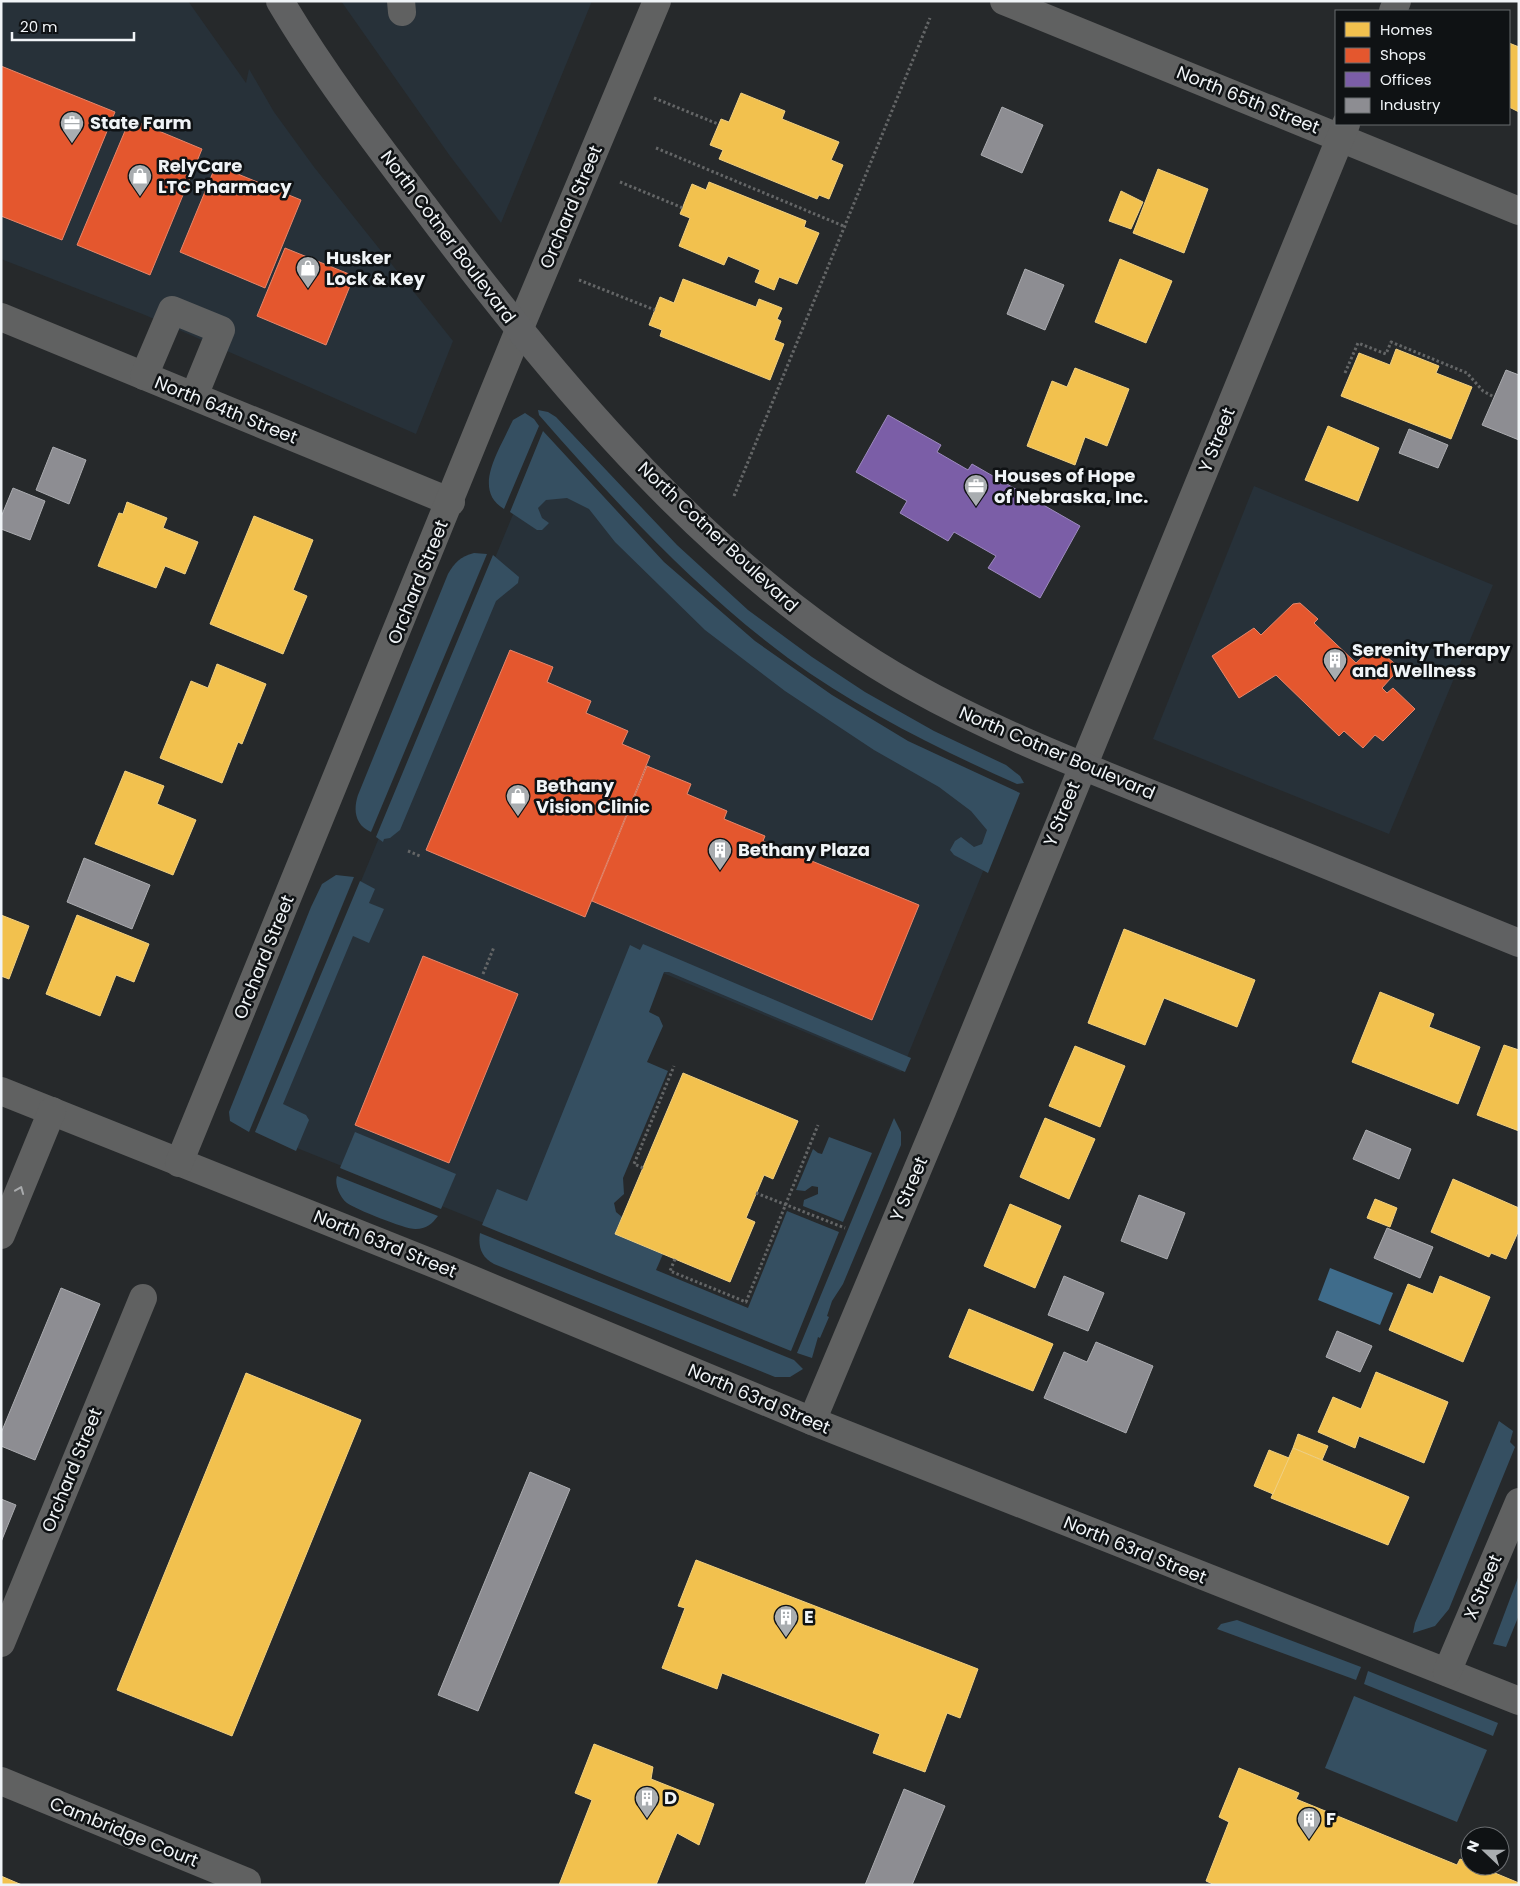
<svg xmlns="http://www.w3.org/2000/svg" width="1520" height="1886" font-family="Poppins,sans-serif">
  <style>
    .built { fill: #273139 }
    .green { fill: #354f61 }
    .water { fill: #3f6c8b }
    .homes { fill: #f2c14e; stroke: #f1d081 }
    .shops { fill: #e4572e; stroke: #e8866a }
    .offices { fill: #7b5ea7; stroke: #9e8bbf }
    .industry { fill: #8d8d92; stroke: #abacb0 }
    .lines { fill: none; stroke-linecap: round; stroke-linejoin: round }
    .path { stroke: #646667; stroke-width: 3; stroke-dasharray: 2.5 2.5; stroke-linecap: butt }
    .minor { stroke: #606161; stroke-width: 28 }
    .major { stroke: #606162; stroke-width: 28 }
    .oneway { stroke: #a8aaac }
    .labels { text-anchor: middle; stroke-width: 5; stroke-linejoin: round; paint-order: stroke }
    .street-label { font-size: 18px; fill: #f0f4f7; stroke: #0f1214 }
    .poi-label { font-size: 18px; font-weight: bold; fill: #f0f4f7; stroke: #0f1214; text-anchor: start }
  </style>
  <rect width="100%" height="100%" fill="#26292b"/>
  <g class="built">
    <path d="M 1,1 L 188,1 L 246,83 L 249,69 L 274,112 L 314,167 L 453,341 L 416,434 L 145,315 L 1,259 Z"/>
    <path d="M 341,1 L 592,1 L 501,223 L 450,156 Z"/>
    <path d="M 541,447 L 619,530 L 810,691 L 1013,798 L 901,1072 L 634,961 L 521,1238 L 257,1132 Z"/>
    <path d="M 1254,486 L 1493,585 L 1389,834 L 1153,739 Z"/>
  </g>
  <g class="green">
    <path d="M 538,410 L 548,412 L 556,417 L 677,545 L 748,610 L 812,657 L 865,692 L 934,731 L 1006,765 L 1020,776 L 1024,783 L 1017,784 C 938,749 858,709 788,658 C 695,589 615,502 539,415 Z"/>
    <path d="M 525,413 L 534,419 L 539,426 L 504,509 C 472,490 499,451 510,426 L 513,420 Z"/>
    <path d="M 543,431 L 664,562 L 755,641 L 832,695 L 908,741 L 1020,793 L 988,873 L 954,855 L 950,850 L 955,841 L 961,837 L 974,847 L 982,844 L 987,830 L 971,811 L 939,787 L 874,750 L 785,691 L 705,630 L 615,542 L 589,509 L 567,498 L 546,500 L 538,508 L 542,518 L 549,523 L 542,530 L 537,530 L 510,512 Z"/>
    <path d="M 474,553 L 487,554 L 371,832 C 355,825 353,810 358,795 L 448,574 C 455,562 460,557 474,553 Z"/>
    <path d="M 493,555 L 519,577 L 518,583 L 496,601 L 400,830 L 390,838 L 384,839 L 383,842 L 376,837 Z"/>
    <path d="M 336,875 L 354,877 L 249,1132 L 230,1121 L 229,1112 L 311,907 L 322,884 Z"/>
    <path d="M 360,881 L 375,889 L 369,903 L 384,909 L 369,943 L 353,936 L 283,1104 L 306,1115 L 309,1120 L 296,1151 L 255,1132 Z"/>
    <path d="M 643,944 L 911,1058 L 905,1072 L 669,972 L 664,972 L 649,1012 L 659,1017 L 663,1026 L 647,1062 L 668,1071 L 623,1178 L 624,1194 L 614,1203 L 616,1212 L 622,1217 L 615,1234 L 663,1254 L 656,1270 L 748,1308 L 787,1211 L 839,1232 L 791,1351 L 482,1225 L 497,1189 L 527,1201 L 630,945 L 640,950 Z"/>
    <path d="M 894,1118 L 901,1132 L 901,1145 L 843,1284 L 832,1301 L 827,1316 L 829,1317 L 820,1338 L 818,1337 L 812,1358 L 797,1353 Z"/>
    <path d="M 355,1132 L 456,1174 L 441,1209 L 340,1168 Z"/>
    <path d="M 829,1137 L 872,1153 L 843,1222 L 803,1206 L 804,1200 L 818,1194 L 818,1187 L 812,1186 L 805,1191 L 796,1190 L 813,1149 L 818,1153 L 822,1154 Z"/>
    <path d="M 337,1176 L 438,1216 C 432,1224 426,1229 416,1229 C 407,1230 355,1209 347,1203 C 340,1198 334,1184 337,1176 Z"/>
    <path d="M 480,1233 L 794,1360 L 803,1369 L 790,1377 L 775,1377 L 494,1264 C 481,1257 478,1247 480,1233 Z"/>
    <path d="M 1499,1421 L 1513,1431 L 1510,1442 L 1515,1447 L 1449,1609 L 1435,1626 L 1413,1633 L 1415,1623 Z"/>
    <path d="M 1519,1575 L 1519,1615 L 1506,1647 L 1493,1644 Z"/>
    <path d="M 1237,1620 L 1361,1667 L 1356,1680 L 1217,1629 L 1221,1624 Z"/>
    <path d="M 1368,1671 L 1498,1723 L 1493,1736 L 1364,1684 Z"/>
    <path d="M 1354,1696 L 1487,1750 L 1457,1822 L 1325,1768 Z"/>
  </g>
  <path class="water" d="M 1330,1268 L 1393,1293 L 1380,1325 L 1318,1300 Z"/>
  <g class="homes">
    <path d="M 1509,43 L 1519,47 L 1519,112 L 1509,107 Z"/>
    <path d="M 741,93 L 785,111 L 782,119 L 839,142 L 831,160 L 843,165 L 829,199 L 819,195 L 817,199 L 719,159 L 723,150 L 710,145 L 721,119 L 729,122 Z"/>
    <path d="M 1158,169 L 1208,189 L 1184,253 L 1133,233 Z"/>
    <path d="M 709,182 L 806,221 L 804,227 L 819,233 L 797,284 L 779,277 L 774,290 L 755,282 L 760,270 L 728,256 L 724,265 L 679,246 L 690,218 L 680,214 L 692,184 L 706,190 Z"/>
    <path d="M 1121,191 L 1143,202 L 1131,229 L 1109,221 Z"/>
    <path d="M 1120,259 L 1172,281 L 1146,343 L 1095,322 Z"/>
    <path d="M 683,279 L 756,307 L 759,299 L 782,308 L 777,319 L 781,321 L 774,340 L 784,344 L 770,380 L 660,336 L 662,330 L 649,325 L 660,297 L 674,303 Z"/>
    <path d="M 1396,349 L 1439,366 L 1436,373 L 1472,387 L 1451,439 L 1341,396 L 1359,353 L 1390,365 Z"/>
    <path d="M 1075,368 L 1129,389 L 1107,446 L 1085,437 L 1075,465 L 1027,446 L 1052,381 L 1067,387 Z"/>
    <path d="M 1328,426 L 1379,448 L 1358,501 L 1305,480 Z"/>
    <path d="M 127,502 L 167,518 L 163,528 L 198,542 L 185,574 L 165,566 L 156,588 L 98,566 L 119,513 L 123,514 Z"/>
    <path d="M 254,516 L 313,540 L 293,590 L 307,596 L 283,654 L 210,624 Z"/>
    <path d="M 217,664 L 266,684 L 242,744 L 238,742 L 222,783 L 160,758 L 191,681 L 208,688 Z"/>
    <path d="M 125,771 L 164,786 L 157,804 L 196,820 L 173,875 L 95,844 Z"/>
    <path d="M 1,915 L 29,926 L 9,979 L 1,976 Z"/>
    <path d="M 77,915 L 149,944 L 134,982 L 116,975 L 100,1016 L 46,994 Z"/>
    <path d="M 1124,929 L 1255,980 L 1237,1027 L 1164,998 L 1145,1045 L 1088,1023 Z"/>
    <path d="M 1380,992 L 1434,1014 L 1429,1027 L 1480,1047 L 1458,1104 L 1352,1062 Z"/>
    <path d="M 1504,1045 L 1519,1050 L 1519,1131 L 1477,1115 Z"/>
    <path d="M 1075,1046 L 1125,1066 L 1100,1127 L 1049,1106 Z"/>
    <path d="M 683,1073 L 798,1121 L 773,1179 L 764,1175 L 746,1218 L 755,1222 L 730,1282 L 615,1234 Z"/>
    <path d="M 1045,1118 L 1095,1139 L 1069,1199 L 1020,1177 Z"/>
    <path d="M 1453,1179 L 1519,1208 L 1519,1230 L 1506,1259 L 1491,1253 L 1489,1257 L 1431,1232 Z"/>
    <path d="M 1375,1199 L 1397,1208 L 1390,1227 L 1367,1218 Z"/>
    <path d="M 1010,1204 L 1061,1226 L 1035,1288 L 984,1266 Z"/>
    <path d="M 1440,1276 L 1490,1297 L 1463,1362 L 1389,1330 L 1408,1284 L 1433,1294 Z"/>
    <path d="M 969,1309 L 1053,1344 L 1033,1391 L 949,1357 Z"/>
    <path d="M 1376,1372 L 1448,1402 L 1424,1463 L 1359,1436 L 1355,1448 L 1318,1432 L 1333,1397 L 1361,1409 Z"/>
    <path d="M 246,1373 L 361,1420 L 232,1736 L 117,1690 Z"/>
    <path d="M 1298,1434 L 1328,1446 L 1322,1460 L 1293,1448 Z"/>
    <path d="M 1293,1448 L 1409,1497 L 1388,1545 L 1271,1498 Z"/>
    <path d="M 1269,1450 L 1289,1458 L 1273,1494 L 1254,1486 Z"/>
    <path d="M 696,1560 L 978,1669 L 960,1718 L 947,1713 L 925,1772 L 873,1753 L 880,1734 L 722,1673 L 717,1689 L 662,1668 L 685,1608 L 678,1606 Z"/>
    <path d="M 594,1744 L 653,1767 L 651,1779 L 714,1804 L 699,1845 L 677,1833 L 656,1885 L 559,1885 L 592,1800 L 575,1793 Z"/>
    <path d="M 1239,1768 L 1299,1793 L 1296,1799 L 1457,1865 L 1460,1859 L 1470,1863 L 1470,1866 L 1478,1866 L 1519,1883 L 1518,1885 L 1215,1885 L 1206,1881 L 1229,1822 L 1219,1817 Z"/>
    <path d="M 1,1876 L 22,1885 L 1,1885 Z"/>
  </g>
  <g class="shops">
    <path d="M 1,66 L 115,112 L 62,240 L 1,216 Z"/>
    <path d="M 130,119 L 202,149 L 150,275 L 77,245 Z"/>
    <path d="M 216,165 L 301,200 L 265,288 L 180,252 Z"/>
    <path d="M 285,248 L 354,276 L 326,345 L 257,316 Z"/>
    <path d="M 1300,603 L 1318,619 L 1314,623 L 1356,663 L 1374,646 L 1400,668 L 1382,688 L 1387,693 L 1393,688 L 1415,709 L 1383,741 L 1375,735 L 1363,748 L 1344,731 L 1339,736 L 1276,675 L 1239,698 L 1212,656 L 1254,628 L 1261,635 L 1293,604 Z"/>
    <path d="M 510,650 L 553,667 L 547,682 L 591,701 L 586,713 L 628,731 L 622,744 L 650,756 L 585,917 L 426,850 Z"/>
    <path d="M 647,766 L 691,784 L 687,794 L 727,811 L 724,819 L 765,836 L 763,841 L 919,905 L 872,1020 L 592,901 Z"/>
    <path d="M 423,956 L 518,994 L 449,1163 L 355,1125 Z"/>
  </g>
  <path class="offices" d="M 888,415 L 941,445 L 937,452 L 968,470 L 972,464 L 1080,526 L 1040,598 L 988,568 L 996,556 L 954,532 L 948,541 L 900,513 L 907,501 L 856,472 Z"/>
  <g class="industry">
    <path d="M 1002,107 L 1043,125 L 1022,173 L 981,155 Z"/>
    <path d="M 1025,269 L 1064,285 L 1045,330 L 1007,314 Z"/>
    <path d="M 1506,370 L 1519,375 L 1519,440 L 1482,425 Z"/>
    <path d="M 1409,429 L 1448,445 L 1438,468 L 1399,453 Z"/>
    <path d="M 53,447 L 86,460 L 69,504 L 36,490 Z"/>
    <path d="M 13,488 L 45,501 L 30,540 L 1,529 L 1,517 Z"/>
    <path d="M 84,858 L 150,885 L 132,929 L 67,902 Z"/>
    <path d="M 1366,1130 L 1411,1149 L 1399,1179 L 1353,1159 Z"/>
    <path d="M 1139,1195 L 1185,1213 L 1167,1259 L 1121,1241 Z"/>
    <path d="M 1387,1228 L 1433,1247 L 1420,1278 L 1374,1258 Z"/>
    <path d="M 1064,1276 L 1104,1293 L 1088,1331 L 1048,1315 Z"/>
    <path d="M 61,1288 L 100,1304 L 35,1460 L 1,1446 L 1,1433 Z"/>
    <path d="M 1337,1331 L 1372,1346 L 1360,1372 L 1326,1357 Z"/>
    <path d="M 1096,1342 L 1153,1366 L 1126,1433 L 1044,1398 L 1064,1352 L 1087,1362 Z"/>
    <path d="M 530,1472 L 570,1489 L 478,1711 L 438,1695 Z"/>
    <path d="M 1,1499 L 16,1505 L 1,1542 Z"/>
    <path d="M 904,1789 L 945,1806 L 912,1885 L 865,1885 Z"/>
  </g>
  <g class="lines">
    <g class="path">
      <path d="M 654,98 L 718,124"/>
      <path d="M 656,148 L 846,227"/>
      <path d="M 620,182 L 683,208"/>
      <path d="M 579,280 L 655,310"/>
      <path d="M 1345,373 L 1358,343 L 1386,354 L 1391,342 L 1467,373 L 1483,391 L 1494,397"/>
      <path d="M 734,496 L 930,18"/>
      <path d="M 408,851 L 420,856"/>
      <path d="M 483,974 L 494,947"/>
      <path d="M 643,1168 L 634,1164 L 674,1066"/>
      <path d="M 756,1193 L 845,1228"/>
      <path d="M 675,1259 L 670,1271 L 746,1302 L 818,1125"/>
    </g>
    <g class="minor">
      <path d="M 401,1 L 402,12"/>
      <path d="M 1004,1 L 1519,211"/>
      <path d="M 1393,11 L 1397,1"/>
      <path d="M 1,317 L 451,502"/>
      <path d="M 144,376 L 172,310 L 221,330 L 194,396"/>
      <path d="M 1,1091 L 442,1267 L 812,1421 L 1519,1701"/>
      <path d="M 179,1163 L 519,330 L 657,1"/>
      <path d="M 1,1235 L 52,1111"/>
      <path d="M 812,1421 L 942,1111 L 1346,124"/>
      <path d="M 1,1643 L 143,1298"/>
      <path d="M 1447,1672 L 1519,1502"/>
      <path d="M 1,1781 L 247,1882"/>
    </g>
    <path class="major" d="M 280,1 C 322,72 373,139 423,205 C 555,382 718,578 912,686 C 994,732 1082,766 1169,801 C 1286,848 1402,896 1519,943"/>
  </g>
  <defs><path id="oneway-chevron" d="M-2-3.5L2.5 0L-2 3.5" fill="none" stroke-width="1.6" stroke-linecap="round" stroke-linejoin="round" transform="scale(1.25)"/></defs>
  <use class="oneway" href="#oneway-chevron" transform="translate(20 1190) rotate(-68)"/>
  <defs>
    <g id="office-pin" transform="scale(1.25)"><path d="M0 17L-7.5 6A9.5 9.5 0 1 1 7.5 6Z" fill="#a9adb0" stroke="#0f1214"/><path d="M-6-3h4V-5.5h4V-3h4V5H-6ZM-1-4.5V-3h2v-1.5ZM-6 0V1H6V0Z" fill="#fff"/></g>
    <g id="shop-pin" transform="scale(1.25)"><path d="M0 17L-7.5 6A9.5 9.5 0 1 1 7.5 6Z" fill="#a9adb0" stroke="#0f1214"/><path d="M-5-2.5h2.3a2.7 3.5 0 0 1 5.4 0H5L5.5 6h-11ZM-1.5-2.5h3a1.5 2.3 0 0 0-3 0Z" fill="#fff"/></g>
    <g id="building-pin" transform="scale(1.25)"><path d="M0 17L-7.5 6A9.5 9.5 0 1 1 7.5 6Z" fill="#a9adb0" stroke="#0f1214"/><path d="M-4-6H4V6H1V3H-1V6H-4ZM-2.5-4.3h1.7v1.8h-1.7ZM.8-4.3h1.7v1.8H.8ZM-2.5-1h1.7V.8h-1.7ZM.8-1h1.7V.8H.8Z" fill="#fff"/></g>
  </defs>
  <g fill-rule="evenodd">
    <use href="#office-pin" x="72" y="123"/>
    <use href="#shop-pin" x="140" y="176"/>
    <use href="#shop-pin" x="308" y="268"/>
    <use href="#office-pin" x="976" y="486"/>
    <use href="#building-pin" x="1335" y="660"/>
    <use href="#shop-pin" x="518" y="796"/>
    <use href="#building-pin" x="720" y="850"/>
    <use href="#building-pin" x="786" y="1617"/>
    <use href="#building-pin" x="647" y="1798"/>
    <use href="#building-pin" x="1309" y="1819"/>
  </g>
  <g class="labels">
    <g class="street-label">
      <text transform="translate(1248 100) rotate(22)" y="6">North 65th Street</text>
      <text transform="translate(571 207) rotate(-67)" y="6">Orchard Street</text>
      <text transform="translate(448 237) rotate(53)" y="6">North Cotner Boulevard</text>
      <text transform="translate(226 410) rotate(22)" y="6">North 64th Street</text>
      <text transform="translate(1217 440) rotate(-68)" y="6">Y Street</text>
      <text transform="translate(718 537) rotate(43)" y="6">North Cotner Boulevard</text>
      <text transform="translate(418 582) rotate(-68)" y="6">Orchard Street</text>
      <text transform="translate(1057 753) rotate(23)" y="6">North Cotner Boulevard</text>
      <text transform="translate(1062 814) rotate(-68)" y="6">Y Street</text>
      <text transform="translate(264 957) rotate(-68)" y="6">Orchard Street</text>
      <text transform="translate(909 1189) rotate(-67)" y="6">Y Street</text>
      <text transform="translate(385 1244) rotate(22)" y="6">North 63rd Street</text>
      <text transform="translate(759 1399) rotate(23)" y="6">North 63rd Street</text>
      <text transform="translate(72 1470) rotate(-68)" y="6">Orchard Street</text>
      <text transform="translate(1135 1550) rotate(22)" y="6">North 63rd Street</text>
      <text transform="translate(1483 1587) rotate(-67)" y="6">X Street</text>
      <text transform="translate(124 1832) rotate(22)" y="6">Cambridge Court</text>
    </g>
    <g class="poi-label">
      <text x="90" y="129">State Farm</text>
      <text x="158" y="172">RelyCare<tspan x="158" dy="21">LTC Pharmacy</tspan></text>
      <text x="326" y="264">Husker<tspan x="326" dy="21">Lock &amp; Key</tspan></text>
      <text x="994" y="482">Houses of Hope<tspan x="994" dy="21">of Nebraska, Inc.</tspan></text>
      <text x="1352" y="656">Serenity Therapy<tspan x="1352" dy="21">and Wellness</tspan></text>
      <text x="536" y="792">Bethany<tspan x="536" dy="21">Vision Clinic</tspan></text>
      <text x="738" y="856">Bethany Plaza</text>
      <text x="804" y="1623">E</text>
      <text x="664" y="1804">D</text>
      <text x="1326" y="1825">F</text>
    </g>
  </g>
  <rect width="1520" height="1886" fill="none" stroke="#f0f4f7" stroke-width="5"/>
  <rect x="1335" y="10" width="175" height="115" fill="#0f1214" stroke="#696c6f"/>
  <rect x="1345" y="22" width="25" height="15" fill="#f2c14e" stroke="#696c6f"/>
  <text x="1380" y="35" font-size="15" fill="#f0f4f7">Homes</text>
  <rect x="1345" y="48" width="25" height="15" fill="#e4572e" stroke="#696c6f"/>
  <text x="1380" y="60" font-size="15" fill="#f0f4f7">Shops</text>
  <rect x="1345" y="72" width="25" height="15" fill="#7b5ea7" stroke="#696c6f"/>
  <text x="1380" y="85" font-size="15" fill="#f0f4f7">Offices</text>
  <rect x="1345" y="98" width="25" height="15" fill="#8d8d92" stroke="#696c6f"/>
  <text x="1380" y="110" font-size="15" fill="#f0f4f7">Industry</text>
  <g transform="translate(1485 1851) rotate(292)"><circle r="24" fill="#0f1214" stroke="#696c6f"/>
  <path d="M0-4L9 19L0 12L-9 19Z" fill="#a9adb0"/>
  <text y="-8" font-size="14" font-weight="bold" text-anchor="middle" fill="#f0f4f7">N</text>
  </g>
  <path d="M12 32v8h122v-8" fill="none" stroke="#f0f4f7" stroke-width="2.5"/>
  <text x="20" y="32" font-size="15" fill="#f0f4f7" stroke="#0f1214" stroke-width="4" paint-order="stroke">20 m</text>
</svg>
